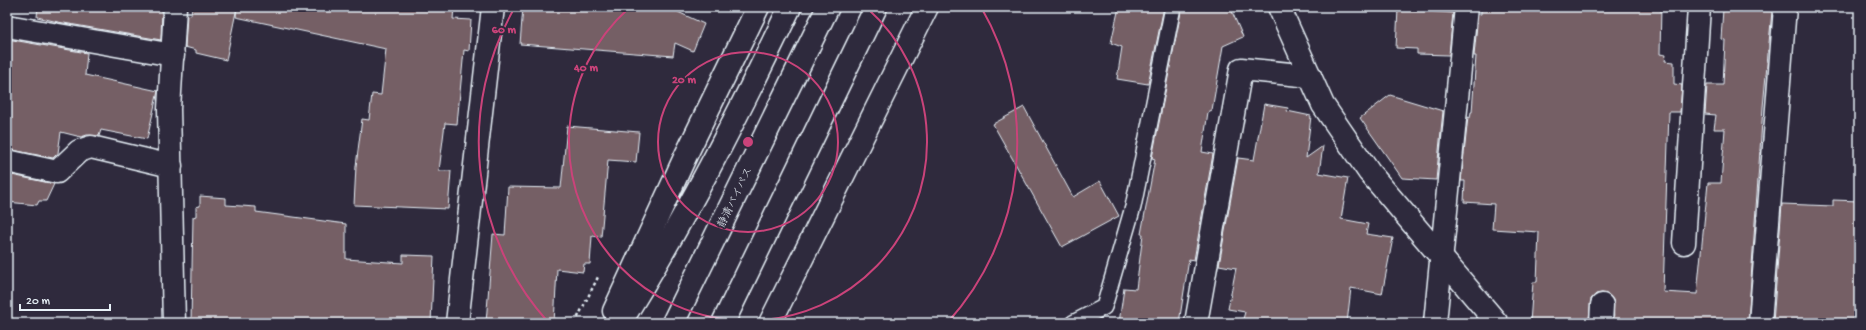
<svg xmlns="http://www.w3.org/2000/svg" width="1866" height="330" font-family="'Gochi Hand','Klee One',sans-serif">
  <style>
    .building { fill: #755e65; stroke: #e8f1f8 }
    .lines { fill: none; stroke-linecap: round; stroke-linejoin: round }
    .lane-casing { stroke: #e8f1f8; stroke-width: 18 }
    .street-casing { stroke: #e8f1f8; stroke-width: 25 }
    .secondary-casing { stroke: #e8f1f8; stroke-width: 25 }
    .highway-casing { stroke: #e8f1f8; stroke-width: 25 }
    .path { stroke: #e8f1f8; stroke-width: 2.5; stroke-dasharray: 3 3; stroke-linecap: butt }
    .lane { stroke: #2f2a3d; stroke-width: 15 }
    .street { stroke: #2f2a3d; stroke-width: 22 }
    .secondary { stroke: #2f2a3d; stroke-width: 22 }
    .highway { stroke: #2f2a3d; stroke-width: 22 }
    .ring { fill: none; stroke: #ca437a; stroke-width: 2 }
    .labels { text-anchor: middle; stroke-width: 4; stroke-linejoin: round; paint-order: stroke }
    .street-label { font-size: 11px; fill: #e8f1f8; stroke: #2f2a3d }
    .centre { fill: #ca437a; stroke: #2f2a3d; stroke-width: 2 }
    .ring-label { font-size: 12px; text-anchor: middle; font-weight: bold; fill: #ca437a; stroke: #2f2a3d; stroke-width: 4; stroke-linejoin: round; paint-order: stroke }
  </style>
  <rect width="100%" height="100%" fill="#2f2a3d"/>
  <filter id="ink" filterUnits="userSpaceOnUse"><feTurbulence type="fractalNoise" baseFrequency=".025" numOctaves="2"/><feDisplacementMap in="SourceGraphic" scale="8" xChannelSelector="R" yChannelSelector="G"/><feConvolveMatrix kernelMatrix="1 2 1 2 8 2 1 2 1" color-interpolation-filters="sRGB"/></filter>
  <g filter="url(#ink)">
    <g class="building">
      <path d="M 38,7 L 162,8 L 161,40 L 58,22 L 37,17 Z"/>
      <path d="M 192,7 L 237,7 L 226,60 L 196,53 L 196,50 L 185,47 L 187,14 L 191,15 Z"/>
      <path d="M 237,7 L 454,7 L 453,19 L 471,20 L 469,51 L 464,50 L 457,124 L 445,123 L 439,171 L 451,171 L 448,209 L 354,205 L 356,166 L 362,119 L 369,120 L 372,94 L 381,95 L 386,49 L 236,17 Z"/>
      <path d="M 523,7 L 678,7 L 678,12 L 704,24 L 693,51 L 675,43 L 673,56 L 520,44 Z"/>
      <path d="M 1119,7 L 1164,7 L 1148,84 L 1117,79 L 1122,47 L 1111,43 Z"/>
      <path d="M 1182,7 L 1230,7 L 1243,37 L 1223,46 L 1212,110 L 1208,112 L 1202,152 L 1213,154 L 1194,260 L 1189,259 L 1179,323 L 1119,323 L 1124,288 L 1136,289 L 1143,234 L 1141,234 L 1155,159 L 1152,158 Z"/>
      <path d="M 1481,7 L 1661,7 L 1660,54 L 1666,55 L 1665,61 L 1674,62 L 1674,84 L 1682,85 L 1680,112 L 1669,112 L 1663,292 L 1697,294 L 1708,183 L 1721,183 L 1725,129 L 1714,129 L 1716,115 L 1705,114 L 1707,85 L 1723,85 L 1725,40 L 1721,39 L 1723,9 L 1772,11 L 1763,107 L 1748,323 L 1652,323 L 1614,321 L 1613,300 L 1609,295 L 1602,293 L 1596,294 L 1591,299 L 1589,319 L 1584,319 L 1584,323 L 1530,323 L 1533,282 L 1537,282 L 1539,232 L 1492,229 L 1494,204 L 1464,202 L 1465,181 L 1461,181 L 1468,117 L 1470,118 L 1471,112 L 1472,112 L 1476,56 L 1474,56 L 1478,14 L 1481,14 Z"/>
      <path d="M 1398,9 L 1453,13 L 1449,55 L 1417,54 L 1417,49 L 1396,48 Z"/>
      <path d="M 7,39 L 87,53 L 85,75 L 158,91 L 147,139 L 101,130 L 99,136 L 87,135 L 81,137 L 61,132 L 58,153 L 53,158 L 7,149 Z"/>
      <path d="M 1390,95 L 1443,111 L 1436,180 L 1402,178 L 1360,118 Z"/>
      <path d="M 1264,104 L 1288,108 L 1287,111 L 1311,116 L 1306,158 L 1323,146 L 1319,173 L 1348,178 L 1341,219 L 1368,224 L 1366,234 L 1393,238 L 1382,294 L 1351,288 L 1347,323 L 1268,323 L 1243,319 L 1245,312 L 1228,309 L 1236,268 L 1219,265 L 1238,158 L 1254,160 Z"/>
      <path d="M 1024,107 L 1073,197 L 1100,181 L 1119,216 L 1062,247 L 993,124 Z"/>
      <path d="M 567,126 L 639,132 L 636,162 L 608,160 L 601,237 L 592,236 L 590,264 L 584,264 L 583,272 L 557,269 L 554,323 L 486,323 L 493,234 L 505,235 L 508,187 L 561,188 Z"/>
      <path d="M 7,174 L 54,184 L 46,201 L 39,201 L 37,205 L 7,202 Z"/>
      <path d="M 200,196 L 226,198 L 226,205 L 256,207 L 256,212 L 346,224 L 346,259 L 403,263 L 403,255 L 434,256 L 431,323 L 191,323 L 193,217 L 196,216 L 196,207 L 200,206 Z"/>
      <path d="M 1833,200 L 1859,201 L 1859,323 L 1773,323 L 1782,204 L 1833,206 Z"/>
    </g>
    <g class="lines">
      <g class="lane-casing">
        <path id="lane" d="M 1073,323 L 1104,307 L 1133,207 L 1173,7"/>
      </g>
      <g class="street-casing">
        <g id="street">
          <path d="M 7,26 L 173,55"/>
          <path d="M 7,161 L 57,172 L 79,151 L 91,147 L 171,166"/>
          <path d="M 1684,243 L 1699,7"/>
          <path d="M 174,323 L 169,109 L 175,7"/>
          <path d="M 457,323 L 493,7"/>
          <path d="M 1196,323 L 1241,69 L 1310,76"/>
          <path d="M 1435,323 L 1466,7"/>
          <path d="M 1601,323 L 1602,305"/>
          <path d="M 1760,323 L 1785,7"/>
        </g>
      </g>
      <g class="secondary-casing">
        <path id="secondary" d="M 1279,7 L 1323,105 L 1369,172 L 1497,323"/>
      </g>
      <g class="highway-casing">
        <g id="highway">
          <path d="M 614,311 L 686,155 L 758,7"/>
          <path d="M 620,323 C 684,222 738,115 790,7"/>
          <path d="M 673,323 L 828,7"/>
          <path d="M 723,323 L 876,7"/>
          <path d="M 770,323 L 927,7"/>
        </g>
      </g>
      <path class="path" d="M 575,323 L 599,275"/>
      <use href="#lane" class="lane"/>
      <use href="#street" class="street"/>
      <use href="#secondary" class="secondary"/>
      <use href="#highway" class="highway"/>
    </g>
  </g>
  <g class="ring">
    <circle cx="748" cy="142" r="90"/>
    <path d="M867 8A179 179 0 1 1 629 8"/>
    <path d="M548 322A269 269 0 0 1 515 7M981 7A269 269 0 0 1 948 322"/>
  </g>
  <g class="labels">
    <g class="street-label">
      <text transform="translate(734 197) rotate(-64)" y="4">静清バイパス</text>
    </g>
  </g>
  <circle cx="748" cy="142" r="6" class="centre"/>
  <g class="ring-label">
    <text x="504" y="33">60 m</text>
    <text x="586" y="71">40 m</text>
    <text x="684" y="83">20 m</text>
  </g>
  <rect width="1866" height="330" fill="none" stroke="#2f2a3d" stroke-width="24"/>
  <rect x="12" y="12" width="1842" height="306" fill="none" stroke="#e8f1f8" stroke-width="1.5" filter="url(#ink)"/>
  <path d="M20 304v6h90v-6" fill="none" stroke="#e8f1f8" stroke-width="2"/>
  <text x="26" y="304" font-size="12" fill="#e8f1f8" stroke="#2f2a3d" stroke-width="3" paint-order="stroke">20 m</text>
</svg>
